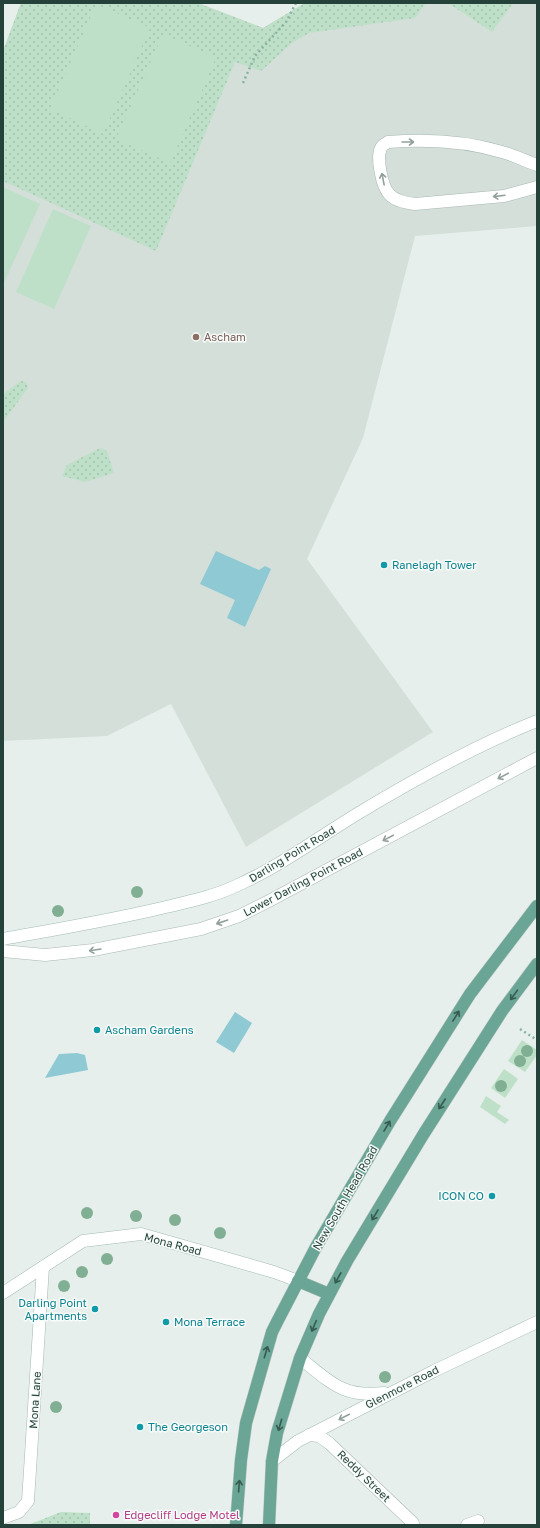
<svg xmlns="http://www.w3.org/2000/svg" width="540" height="1528" font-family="'Golos Text',sans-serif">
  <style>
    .built { fill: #d4dfda }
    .grass { fill: url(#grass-dots) }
    .garden { fill: #bfe0c8 }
    .water { fill: #8ec9d4 }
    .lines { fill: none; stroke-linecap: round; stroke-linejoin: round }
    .lane-casing { stroke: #a8b8b2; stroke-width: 13 }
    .street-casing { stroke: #a8b8b2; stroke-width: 13 }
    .secondary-casing { stroke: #a4bbb3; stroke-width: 13 }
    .primary-casing { stroke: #c2cac8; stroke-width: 13 }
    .path { stroke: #86b3a5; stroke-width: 2.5; stroke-dasharray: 2 3; stroke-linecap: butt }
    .lane { stroke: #fff; stroke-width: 12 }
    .street { stroke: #fff; stroke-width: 12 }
    .secondary { stroke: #fff; stroke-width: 12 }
    .primary { stroke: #6aa596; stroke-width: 12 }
    .tree { fill: #80af93 }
    .oneway { stroke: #92a09c }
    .oneway2 { stroke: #365b51 }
    .education-dot { fill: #8d6e63; stroke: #f7fbf9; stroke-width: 1.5 }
    .culture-dot { fill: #0f9aa8; stroke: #f7fbf9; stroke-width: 1.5 }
    .hotel-dot { fill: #d1479c; stroke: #f7fbf9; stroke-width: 1.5 }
    .labels { text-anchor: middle; stroke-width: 3; stroke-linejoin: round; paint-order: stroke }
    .education-label { font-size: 11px; fill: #785e54; stroke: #f7fbf9; text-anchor: start }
    .culture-label { font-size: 11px; fill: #0d838f; stroke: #f7fbf9; text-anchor: start }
    .street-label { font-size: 11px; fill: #24423a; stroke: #f7fbf9 }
    .hotel-label { font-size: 11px; fill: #b23c85; stroke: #f7fbf9; text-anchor: start }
  </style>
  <defs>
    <pattern id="grass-dots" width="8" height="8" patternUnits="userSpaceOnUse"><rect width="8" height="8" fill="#bfe0c8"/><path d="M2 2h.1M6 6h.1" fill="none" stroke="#a4c1ad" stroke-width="1.8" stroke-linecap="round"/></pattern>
  </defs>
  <rect width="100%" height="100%" fill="#e6efeb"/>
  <path class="built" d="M 21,3 L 198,3 L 263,28 L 305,3 L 537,3 L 537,226 L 415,236 L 363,438 L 307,559 L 433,732 L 246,847 L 171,704 L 107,736 L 3,741 L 3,51 Z"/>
  <g class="grass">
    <path d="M 21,3 L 198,3 L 263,28 L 305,3 L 426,3 L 415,18 L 309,33 L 292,43 L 261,71 L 235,62 L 156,251 L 3,181 L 3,51 Z"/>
    <path d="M 448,3 L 513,3 L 492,32 Z"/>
    <path d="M 21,381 L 26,382 L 28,388 L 3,422 L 3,394 Z"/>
    <path d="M 100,448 L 107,451 L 114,473 L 85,482 L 62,476 L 67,465 Z"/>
    <path d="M 61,1512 L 90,1513 L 90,1525 L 28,1525 Z"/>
  </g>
  <g class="garden">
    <path d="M 96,4 L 150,28 L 103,134 L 50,109 Z"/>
    <path d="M 163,34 L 216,58 L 170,163 L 116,139 Z"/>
    <path d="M 3,187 L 40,204 L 3,285 Z"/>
    <path d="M 53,209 L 91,226 L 54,309 L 16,292 Z"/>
    <path d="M 522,1040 L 537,1050 L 537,1055 L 525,1072 L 508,1061 Z"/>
    <path d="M 504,1069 L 518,1079 L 505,1098 L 491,1088 Z"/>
    <path d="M 486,1096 L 501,1106 L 497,1112 L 509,1120 L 505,1124 L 480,1107 Z"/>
  </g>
  <g class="water">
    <path d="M 216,551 L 259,570 L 265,566 L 271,569 L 245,627 L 227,618 L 235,600 L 200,584 Z"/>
    <path d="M 235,1012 L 252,1023 L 234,1053 L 216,1042 Z"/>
    <path d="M 77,1053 L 85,1055 L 88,1070 L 45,1078 L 59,1054 Z"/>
  </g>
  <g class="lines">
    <g class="lane-casing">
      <g id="lane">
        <path d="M 537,165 C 525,161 514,155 502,152 C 466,141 425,139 388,142 C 385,144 382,145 381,148 C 376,158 382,186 389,194 C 395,201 406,203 415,204 L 504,196 L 537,187"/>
        <path d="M 309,1435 L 319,1436 L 329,1443 L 413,1523 L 413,1525"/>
        <path d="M 467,1525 L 478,1521"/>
      </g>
    </g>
    <g class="street-casing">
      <g id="street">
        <path d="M 3,951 L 45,955 L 93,950 L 201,929 L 239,916 L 267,902 L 537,758"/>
        <path d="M 3,1518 L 19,1512 L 28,1501 L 43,1267"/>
      </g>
    </g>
    <g class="secondary-casing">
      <g id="secondary">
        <path d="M 3,939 C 58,929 112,920 166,907 C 191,901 215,896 238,885 C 280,866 318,838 357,814 C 415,779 474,746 537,721"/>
        <path d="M 3,1293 L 83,1241 L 141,1234 L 274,1272 L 298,1281"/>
        <path d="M 300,1358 C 330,1382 343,1398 384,1393"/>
        <path d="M 272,1461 L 298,1441 L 434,1371 L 537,1322"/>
      </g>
    </g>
    <g class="primary-casing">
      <g id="primary">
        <path d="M 298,1281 L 329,1294"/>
        <path d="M 236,1525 L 241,1460 L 246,1423 L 272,1332 L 277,1322 L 316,1247 L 390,1121 L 470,994 L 537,906"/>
        <path d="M 269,1525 L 272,1461 L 277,1433 L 300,1358 L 319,1314 L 347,1261 L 423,1135 L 502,1011 L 537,964"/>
      </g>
    </g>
    <g class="path">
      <path d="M 243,83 L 255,56 L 286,22 L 296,3"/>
      <path d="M 520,1029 L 537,1040"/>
    </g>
    <use href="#lane" class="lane"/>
    <use href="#street" class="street"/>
    <use href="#secondary" class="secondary"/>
    <use href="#primary" class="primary"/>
  </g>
  <g class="tree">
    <circle cx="137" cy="892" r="6"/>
    <circle cx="58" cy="911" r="6"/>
    <circle cx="527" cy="1051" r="6"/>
    <circle cx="520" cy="1061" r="6"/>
    <circle cx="501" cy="1086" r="6"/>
    <circle cx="87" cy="1213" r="6"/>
    <circle cx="136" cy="1216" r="6"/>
    <circle cx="175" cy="1220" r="6"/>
    <circle cx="220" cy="1233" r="6"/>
    <circle cx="107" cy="1259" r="6"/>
    <circle cx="82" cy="1272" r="6"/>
    <circle cx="64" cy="1286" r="6"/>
    <circle cx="385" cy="1377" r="6"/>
    <circle cx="56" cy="1407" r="6"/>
  </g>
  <defs><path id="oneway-shaft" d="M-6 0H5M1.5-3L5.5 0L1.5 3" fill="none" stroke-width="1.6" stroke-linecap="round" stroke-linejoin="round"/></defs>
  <g class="oneway">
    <use href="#oneway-shaft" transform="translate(408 142)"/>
    <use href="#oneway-shaft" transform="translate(383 179) rotate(-101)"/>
    <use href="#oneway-shaft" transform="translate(499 196) rotate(173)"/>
    <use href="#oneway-shaft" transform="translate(503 776) rotate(152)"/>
    <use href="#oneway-shaft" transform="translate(388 838) rotate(152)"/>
    <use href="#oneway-shaft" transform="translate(222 922) rotate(161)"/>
    <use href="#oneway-shaft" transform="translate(95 950) rotate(171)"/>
    <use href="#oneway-shaft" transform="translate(344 1417) rotate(153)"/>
  </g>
  <g class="oneway2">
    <use href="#oneway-shaft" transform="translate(514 995) rotate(126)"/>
    <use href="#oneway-shaft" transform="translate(456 1016) rotate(-58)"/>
    <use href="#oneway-shaft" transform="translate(442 1104) rotate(123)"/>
    <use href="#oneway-shaft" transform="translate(387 1126) rotate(-59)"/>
    <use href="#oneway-shaft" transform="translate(375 1215) rotate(121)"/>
    <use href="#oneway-shaft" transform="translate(338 1278) rotate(119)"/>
    <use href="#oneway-shaft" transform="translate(314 1326) rotate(113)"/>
    <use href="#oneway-shaft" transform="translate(266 1352) rotate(-73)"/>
    <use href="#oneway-shaft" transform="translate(280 1425) rotate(106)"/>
    <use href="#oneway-shaft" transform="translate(239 1486) rotate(-86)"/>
  </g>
  <circle class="education-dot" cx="196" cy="337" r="4"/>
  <g class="culture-dot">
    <circle cx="384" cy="565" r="4"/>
    <circle cx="97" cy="1030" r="4"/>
    <circle cx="492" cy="1196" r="4"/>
    <circle cx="95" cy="1309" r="4"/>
    <circle cx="166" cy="1322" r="4"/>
    <circle cx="140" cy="1427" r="4"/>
  </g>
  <circle class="hotel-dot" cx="116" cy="1515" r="4"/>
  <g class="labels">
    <g class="education-label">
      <text x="204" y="341">Ascham</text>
    </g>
    <g class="culture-label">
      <text x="392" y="569">Ranelagh Tower</text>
      <text x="105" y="1034">Ascham Gardens</text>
      <text x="484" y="1200" text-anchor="end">ICON CO</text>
      <text x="87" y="1307" text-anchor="end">Darling Point<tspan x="87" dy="13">Apartments</tspan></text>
      <text x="174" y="1326">Mona Terrace</text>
      <text x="148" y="1431">The Georgeson</text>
    </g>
    <g class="street-label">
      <text transform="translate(292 854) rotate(-31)" y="4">Darling Point Road</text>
      <text transform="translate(303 882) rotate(-28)" y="4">Lower Darling Point Road</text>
      <text transform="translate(345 1198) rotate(-60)" y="4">New South Head Road</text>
      <text transform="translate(173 1244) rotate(15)" y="4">Mona Road</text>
      <text transform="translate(402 1387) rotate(-27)" y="4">Glenmore Road</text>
      <text transform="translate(35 1400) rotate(-86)" y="4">Mona Lane</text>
      <text transform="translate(364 1476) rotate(44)" y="4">Reddy Street</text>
    </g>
    <g class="hotel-label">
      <text x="124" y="1519">Edgecliff Lodge Motel</text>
    </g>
  </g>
  <rect width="540" height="1528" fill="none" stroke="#24423a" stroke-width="8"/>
</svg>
